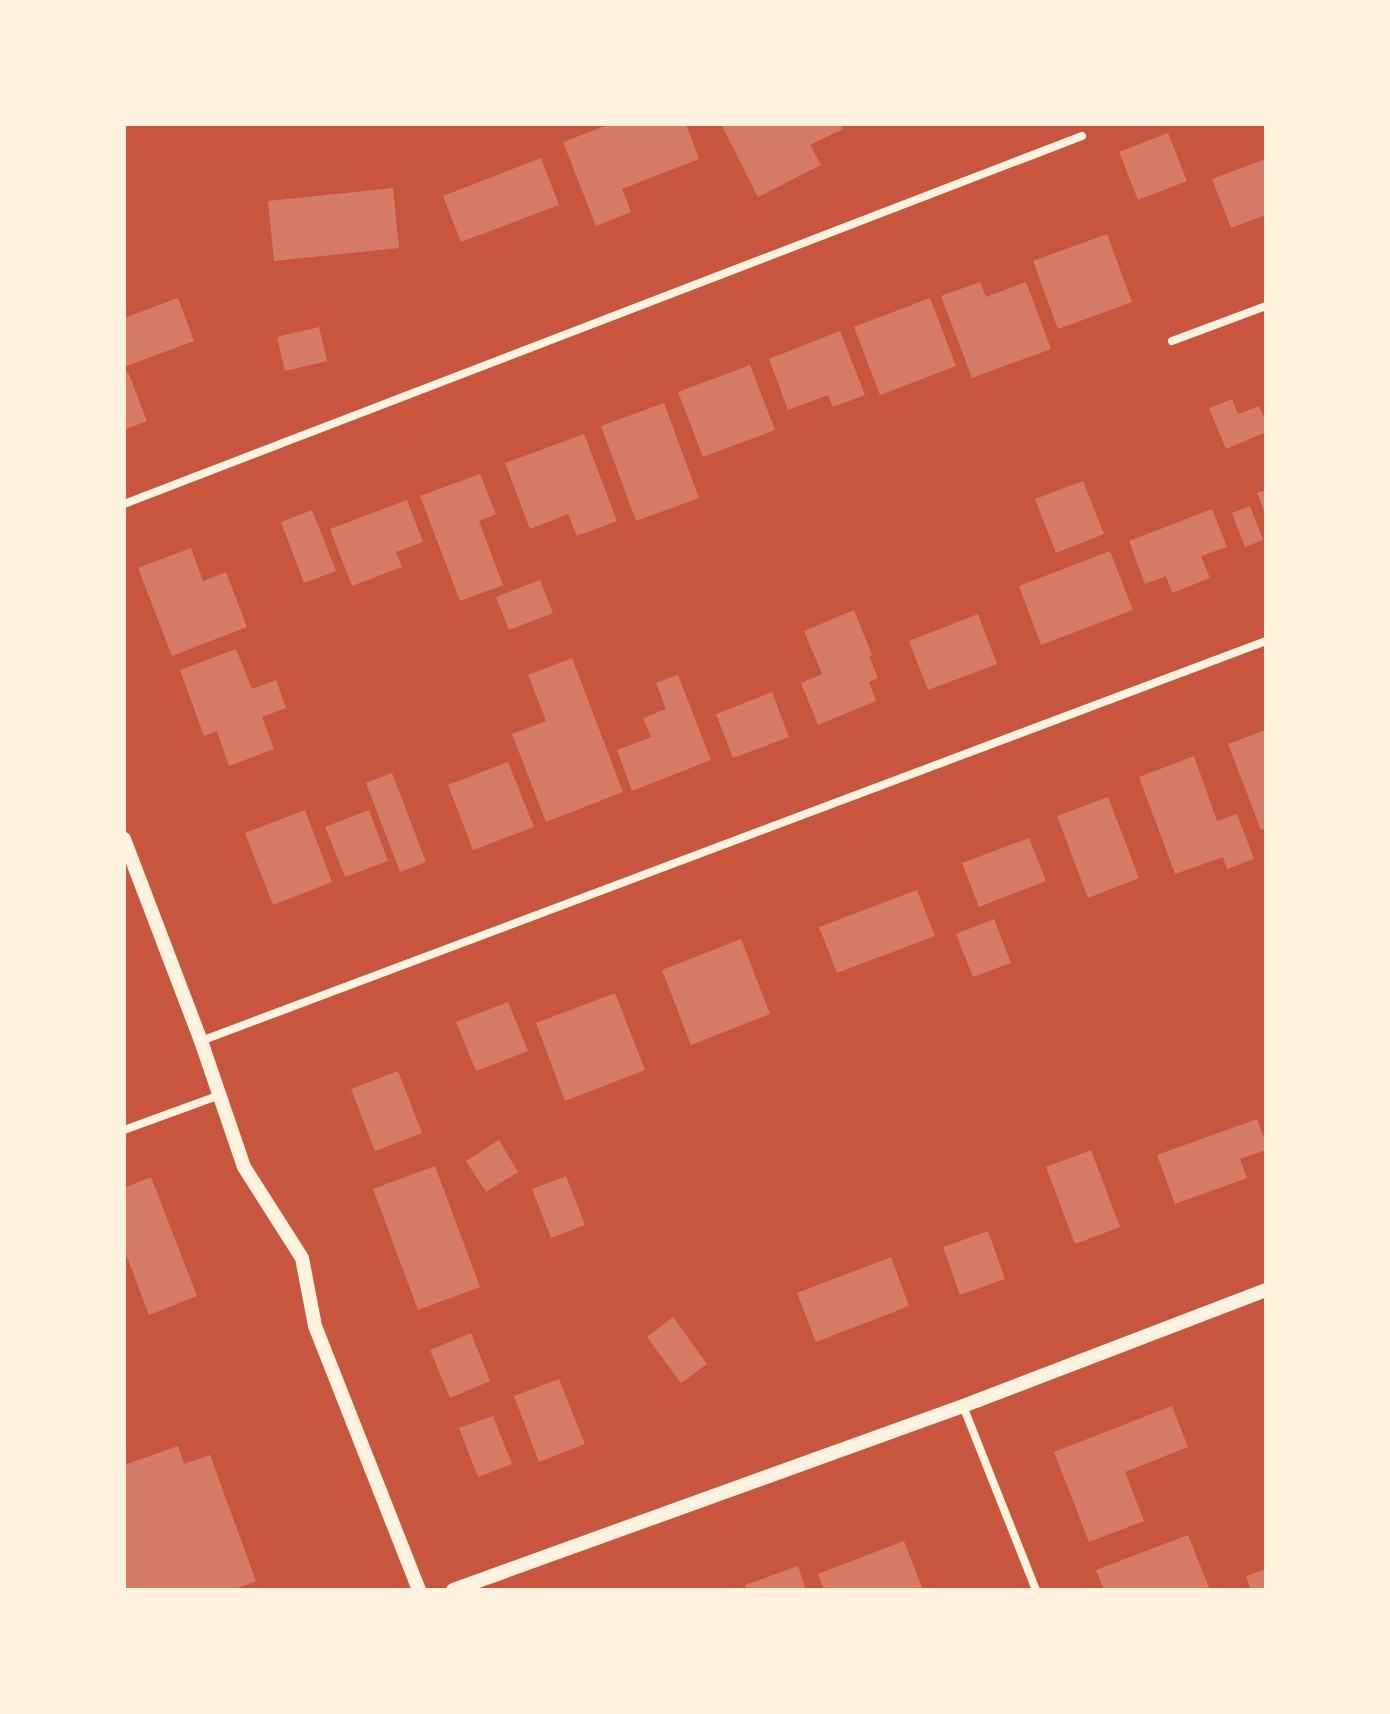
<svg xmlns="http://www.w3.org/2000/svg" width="1390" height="1714" font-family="Figtree,sans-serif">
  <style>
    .building { fill: #d67c66 }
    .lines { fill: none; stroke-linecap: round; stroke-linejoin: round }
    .minor { stroke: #fff3e0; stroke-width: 8 }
    .tertiary { stroke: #fff3e0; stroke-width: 14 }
  </style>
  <rect width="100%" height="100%" fill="#c8553d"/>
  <g class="building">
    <path d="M 610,124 L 686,124 L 699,159 L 622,189 L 631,212 L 596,226 L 563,142 Z"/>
    <path d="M 721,124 L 840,124 L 843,129 L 810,145 L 821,165 L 758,197 Z"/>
    <path d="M 1168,133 L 1187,181 L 1138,200 L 1119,152 Z"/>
    <path d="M 541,158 L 559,205 L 461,242 L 443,196 Z"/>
    <path d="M 1266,159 L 1266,215 L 1231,228 L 1212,179 Z"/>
    <path d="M 393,188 L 399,248 L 274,261 L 268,201 Z"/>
    <path d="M 1107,234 L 1132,302 L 1058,329 L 1033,261 Z"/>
    <path d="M 980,282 L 986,297 L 1026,282 L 1051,349 L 972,378 L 941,296 Z"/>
    <path d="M 178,298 L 194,341 L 124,367 L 124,318 Z"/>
    <path d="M 930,298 L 956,366 L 880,395 L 854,327 Z"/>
    <path d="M 319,327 L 327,361 L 285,371 L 277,337 Z"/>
    <path d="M 840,331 L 865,395 L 833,407 L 828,395 L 788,410 L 769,359 Z"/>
    <path d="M 750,365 L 775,430 L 703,457 L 678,392 Z"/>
    <path d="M 128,372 L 147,421 L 124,430 L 124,374 Z"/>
    <path d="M 1232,399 L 1238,414 L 1259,406 L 1266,422 L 1266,432 L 1226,449 L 1209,408 Z"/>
    <path d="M 664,403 L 699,498 L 636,521 L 601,426 Z"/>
    <path d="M 584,434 L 617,521 L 577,536 L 568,514 L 530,529 L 505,463 Z"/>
    <path d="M 480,474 L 496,514 L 479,521 L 503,585 L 460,601 L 420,496 Z"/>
    <path d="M 1083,481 L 1104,534 L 1056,553 L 1035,499 Z"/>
    <path d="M 1266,490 L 1266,516 L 1257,493 Z"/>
    <path d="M 407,500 L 423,542 L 396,552 L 402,567 L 352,586 L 330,529 Z"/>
    <path d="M 1250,506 L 1263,540 L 1245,547 L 1232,513 Z"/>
    <path d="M 1212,509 L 1227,547 L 1201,556 L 1210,578 L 1172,593 L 1166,576 L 1145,584 L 1129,541 Z"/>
    <path d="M 312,510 L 336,571 L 304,583 L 281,522 Z"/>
    <path d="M 191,548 L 203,581 L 226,572 L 247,627 L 172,656 L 138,568 Z"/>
    <path d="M 1110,551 L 1133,610 L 1041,645 L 1019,586 Z"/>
    <path d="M 540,580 L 553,613 L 509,630 L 496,597 Z"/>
    <path d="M 854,610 L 872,655 L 869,656 L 878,678 L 869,682 L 876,701 L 818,725 L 801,683 L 822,674 L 804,631 Z"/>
    <path d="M 978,614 L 997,664 L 928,690 L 909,641 Z"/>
    <path d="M 236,649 L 252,689 L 276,680 L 286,708 L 262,717 L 274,749 L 229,766 L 217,731 L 204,736 L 180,670 Z"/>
    <path d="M 572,658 L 623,792 L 546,822 L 512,734 L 546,721 L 528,675 Z"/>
    <path d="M 678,675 L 711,760 L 632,791 L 617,750 L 651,737 L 643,718 L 666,709 L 656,683 Z"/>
    <path d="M 772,692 L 789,737 L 733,758 L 716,714 Z"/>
    <path d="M 1266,730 L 1266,828 L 1261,830 L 1228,744 Z"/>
    <path d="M 1194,756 L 1217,821 L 1237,814 L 1254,859 L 1227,869 L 1223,857 L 1175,874 L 1139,777 Z"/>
    <path d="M 508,762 L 534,827 L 473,850 L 448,785 Z"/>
    <path d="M 392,773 L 426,862 L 400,872 L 366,783 Z"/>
    <path d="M 1108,797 L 1139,878 L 1088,898 L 1057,816 Z"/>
    <path d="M 305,810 L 332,882 L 273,905 L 245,833 Z"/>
    <path d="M 369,810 L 388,861 L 345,877 L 325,827 Z"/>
    <path d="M 1029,838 L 1046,881 L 979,907 L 962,863 Z"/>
    <path d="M 917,890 L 935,936 L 837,973 L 819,927 Z"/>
    <path d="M 994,919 L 1011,963 L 973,977 L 956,934 Z"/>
    <path d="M 741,939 L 770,1014 L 691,1045 L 662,970 Z"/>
    <path d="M 615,993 L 645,1070 L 565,1101 L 536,1023 Z"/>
    <path d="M 508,1002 L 528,1051 L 476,1071 L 456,1022 Z"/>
    <path d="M 398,1071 L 422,1133 L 375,1151 L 351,1089 Z"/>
    <path d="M 1257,1119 L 1266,1144 L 1266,1150 L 1240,1159 L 1247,1178 L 1175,1204 L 1157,1155 Z"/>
    <path d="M 499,1140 L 518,1172 L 486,1192 L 466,1161 Z"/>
    <path d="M 1091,1150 L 1120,1227 L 1075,1244 L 1046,1167 Z"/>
    <path d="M 435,1166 L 480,1287 L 418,1310 L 373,1189 Z"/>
    <path d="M 566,1176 L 585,1225 L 551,1238 L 532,1189 Z"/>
    <path d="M 151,1177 L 197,1296 L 149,1315 L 124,1249 L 124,1188 Z"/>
    <path d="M 988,1231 L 1005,1279 L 960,1295 L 943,1247 Z"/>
    <path d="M 891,1257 L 909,1306 L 816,1342 L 797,1293 Z"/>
    <path d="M 673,1317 L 707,1364 L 681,1383 L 647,1337 Z"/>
    <path d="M 471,1333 L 490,1381 L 450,1398 L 430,1350 Z"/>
    <path d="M 559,1379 L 585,1444 L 539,1462 L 514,1396 Z"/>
    <path d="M 1172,1406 L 1188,1447 L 1125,1472 L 1144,1521 L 1089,1542 L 1054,1452 Z"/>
    <path d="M 493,1416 L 512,1464 L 478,1477 L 459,1428 Z"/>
    <path d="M 178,1446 L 184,1464 L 210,1455 L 256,1581 L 233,1590 L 124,1590 L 124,1465 Z"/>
    <path d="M 1188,1535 L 1210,1590 L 1104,1590 L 1096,1570 Z"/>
    <path d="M 904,1541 L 923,1590 L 824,1590 L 818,1574 Z"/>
    <path d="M 798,1566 L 806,1590 L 747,1590 L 745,1585 Z"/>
    <path d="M 1266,1569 L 1266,1590 L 1251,1590 L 1246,1576 Z"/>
  </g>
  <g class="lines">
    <g class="minor">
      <path d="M 1172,341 L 1266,306"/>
      <path d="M 124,504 L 1082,136"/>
      <path d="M 201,1041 L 1266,641"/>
      <path d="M 124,1130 L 220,1095"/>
      <path d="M 963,1406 L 1036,1590"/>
    </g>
    <g class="tertiary">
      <path d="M 124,839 L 201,1041 L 244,1167 L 302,1258 L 315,1326 L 419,1590"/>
      <path d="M 453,1590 L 963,1406 L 1266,1290"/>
    </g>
  </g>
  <rect width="1390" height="1714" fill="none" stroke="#fff3e0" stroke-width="252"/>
</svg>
